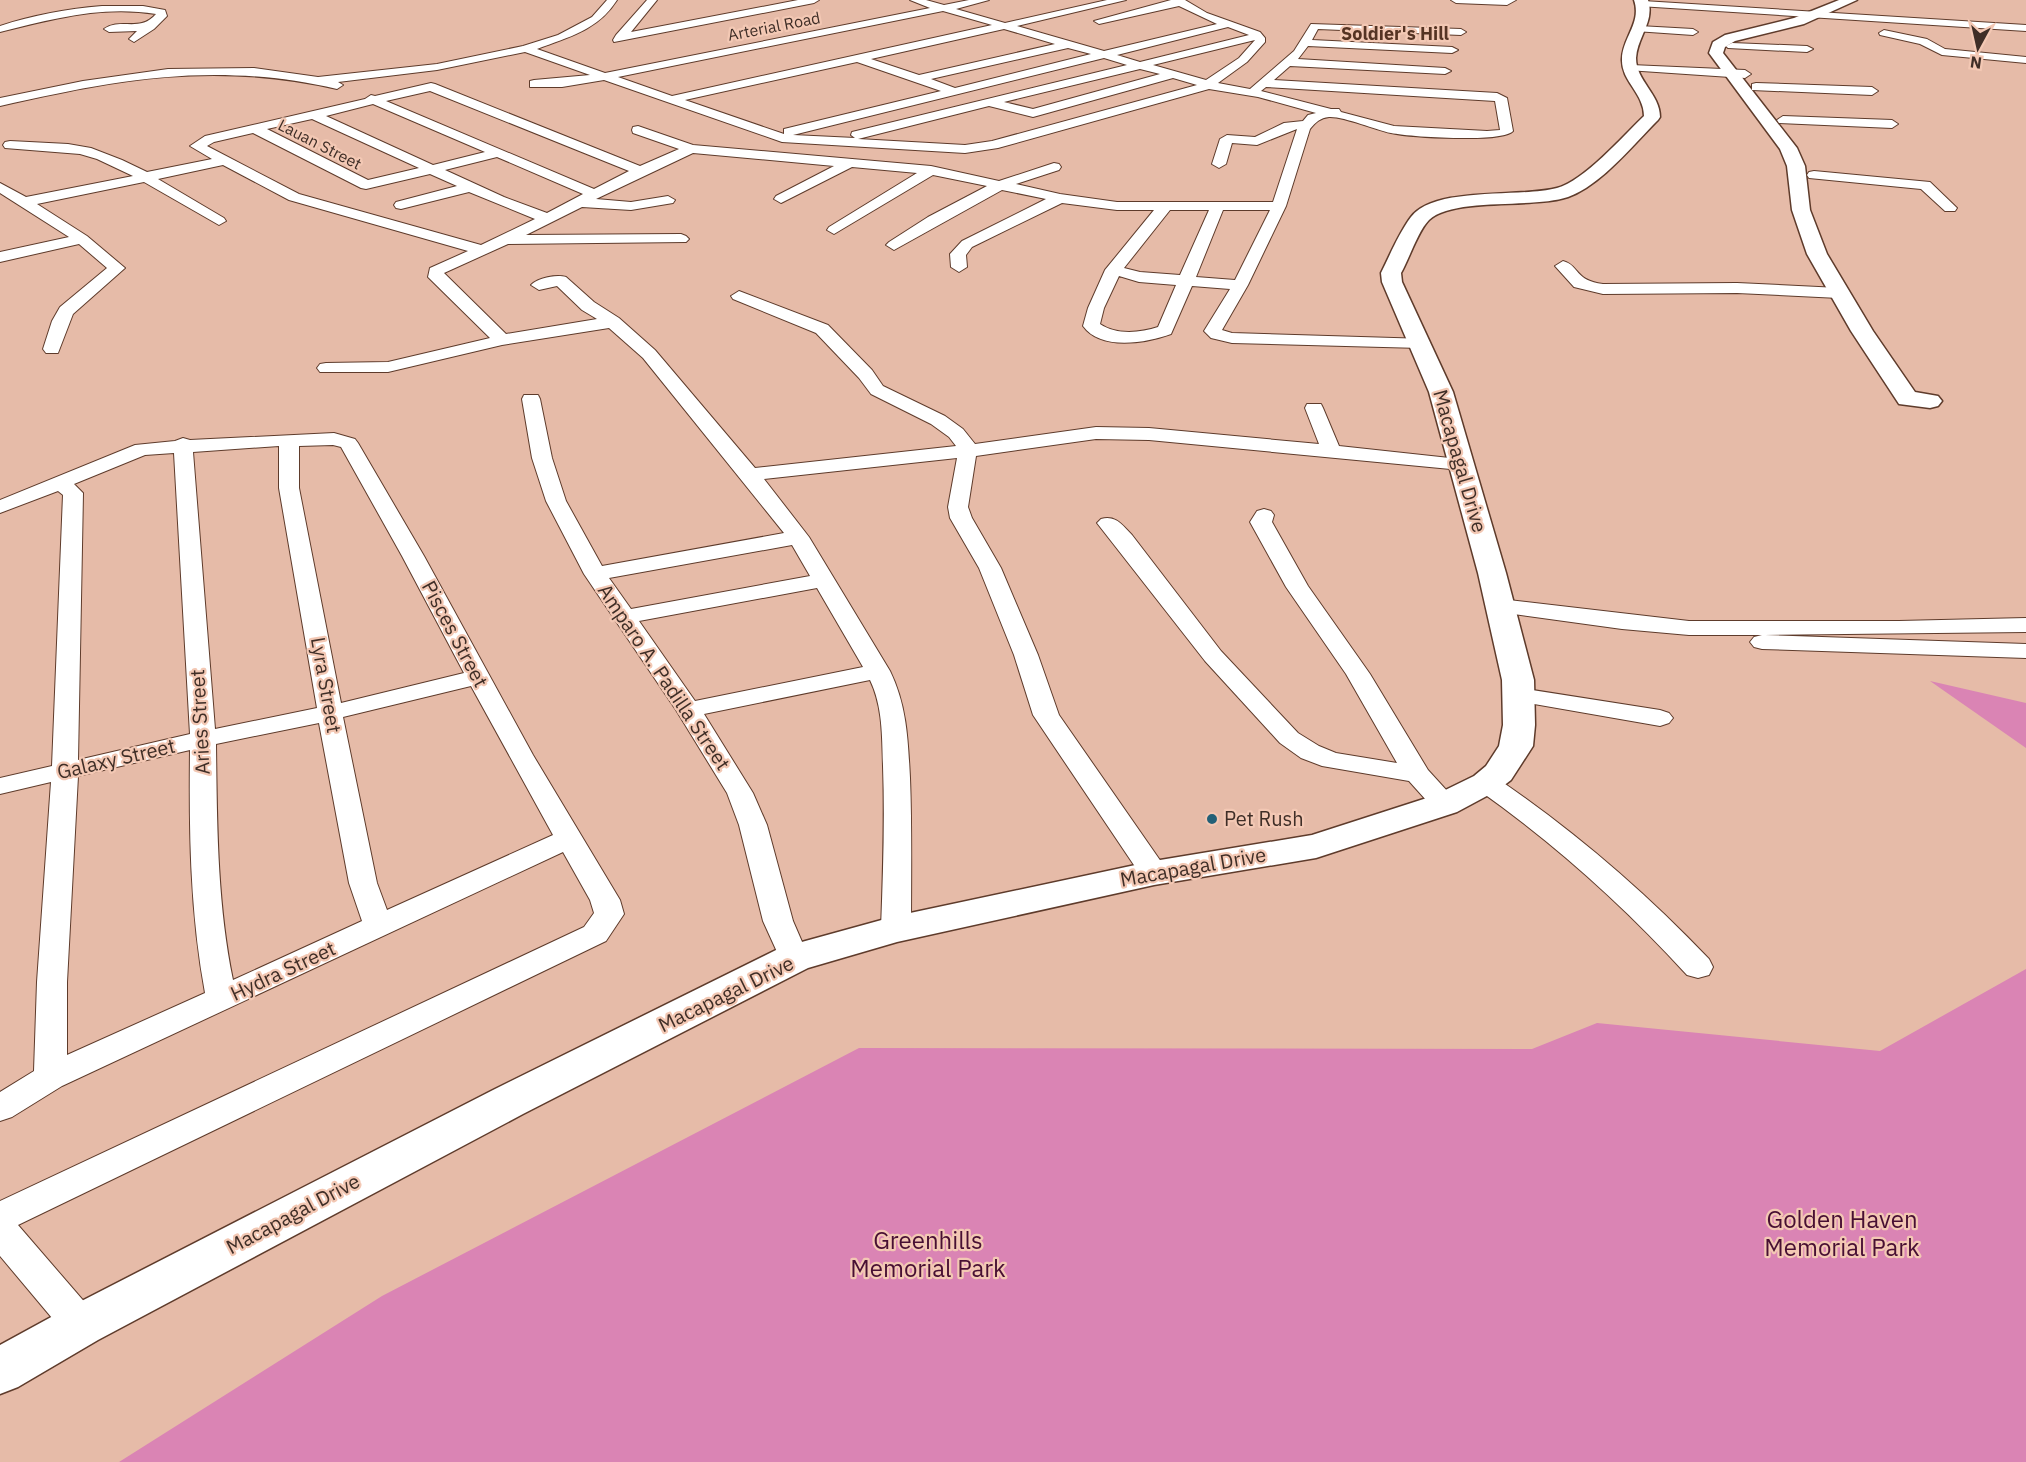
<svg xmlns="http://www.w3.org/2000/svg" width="2026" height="1462" font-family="'IBM Plex Sans',sans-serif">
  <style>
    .green { fill: #da84b4 }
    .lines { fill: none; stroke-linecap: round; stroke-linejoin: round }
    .street-casing { stroke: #5e3b2b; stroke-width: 2 }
    .secondary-casing { stroke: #5e3b2b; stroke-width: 3 }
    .street { fill: #fff; fill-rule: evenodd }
    .secondary { fill: #fff; fill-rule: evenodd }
    .poi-dot { fill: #236077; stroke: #f3c8b4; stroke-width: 2 }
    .labels { text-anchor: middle; stroke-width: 4.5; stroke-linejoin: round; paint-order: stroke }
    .far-street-label { font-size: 16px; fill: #3f2e27; stroke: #f3c8b4 }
    .far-neighbourhood-label { font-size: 18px; font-weight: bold; fill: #553323; stroke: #f3c8b4 }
    .street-label { font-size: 20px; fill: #3f2e27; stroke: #f3c8b4 }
    .poi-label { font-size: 20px; fill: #3f2e27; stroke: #f3c8b4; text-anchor: start }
    .near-park-label { font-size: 24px; fill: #480f33; stroke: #f3c8b4 }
  </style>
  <rect width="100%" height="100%" fill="#e6bba8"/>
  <g class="green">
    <path d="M 1930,681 L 2026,703 L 2026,748 Z"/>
    <path d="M 2026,969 L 2026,1462 L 119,1462 L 382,1296 L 859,1048 L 1532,1049 L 1597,1023 L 1880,1051 Z"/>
  </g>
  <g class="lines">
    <g class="street-casing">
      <g id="street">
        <path d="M 607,0 L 617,0 C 598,30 569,37 537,49 L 605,73 L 930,8 L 910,0 L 926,0 L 944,5 L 969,0 L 989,0 L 956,9 L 1005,23 L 1107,0 L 1126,0 L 1017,26 L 1104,51 L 1217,24 L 1179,6 L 1099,24 L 1094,21 L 1171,0 L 1185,0 L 1207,13 L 1260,32 L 1265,38 L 1265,42 L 1247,62 L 1218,83 L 1250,89 L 1294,51 L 1311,24 L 1461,29 L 1466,32 L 1461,35 L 1318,29 L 1312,40 L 1452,47 L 1458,50 L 1452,53 L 1308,46 L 1298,59 L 1445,68 L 1451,71 L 1445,74 L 1290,66 L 1274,80 L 1497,93 L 1507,98 L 1513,131 C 1503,143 1410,137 1391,133 C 1376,130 1343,116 1329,117 C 1320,118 1316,122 1310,129 L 1286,206 L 1248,285 L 1222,330 L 1232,333 L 1427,339 L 1430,343 L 1427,347 L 1421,348 L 1232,343 L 1211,338 L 1204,331 L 1230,289 L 1192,286 L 1171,334 C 1146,343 1101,351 1083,326 L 1088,308 L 1105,270 L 1154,210 L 1117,210 L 1062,203 L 972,247 L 966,255 L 967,267 L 959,272 L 951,267 L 950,254 L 962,241 L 1046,199 L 1002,190 L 894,250 L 886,245 L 889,242 L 928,217 L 987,186 L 933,175 L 834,234 L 827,230 L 829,227 L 917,173 L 852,167 L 781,203 L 774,199 L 776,196 L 834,166 L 693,153 L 596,199 L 631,202 L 668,196 L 675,200 L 673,203 L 631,210 L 582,207 L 526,235 L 681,234 L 686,236 L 689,239 L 686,242 L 508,244 L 444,273 L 506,334 L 597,319 L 582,310 L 557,286 L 539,290 L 531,285 C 538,278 556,274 566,277 L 594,302 L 619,318 L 655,350 L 755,468 L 956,446 L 949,437 L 931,424 L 871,394 L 859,378 L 816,333 L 733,299 L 731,296 L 739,291 L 828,325 L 872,370 L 883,386 L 945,416 L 963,429 L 975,444 L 1096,427 L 1149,428 L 1319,444 L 1305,408 L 1307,404 L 1321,404 L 1323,408 L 1339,446 L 1468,460 L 1471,464 L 1468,468 L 1461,470 L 1149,440 L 1096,439 L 976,456 L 968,507 L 972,518 L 1001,568 L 1038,655 L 1059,715 L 1164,866 L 1168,873 L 1164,880 L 1154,882 L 1144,880 L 1033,715 L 1014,655 L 979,568 L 950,518 L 948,507 L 957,458 L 764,479 L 809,537 L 890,671 C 907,706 908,740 910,778 C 912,828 911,879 911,929 L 906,936 L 896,939 L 886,936 L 881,929 C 883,875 885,821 883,766 C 882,737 883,707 870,680 L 704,714 L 753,793 L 767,825 L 793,921 L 809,958 L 805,965 L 794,969 L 783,965 L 763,921 L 739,825 L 727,793 L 676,710 L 584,574 L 546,501 L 532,458 L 522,399 L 524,395 L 538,395 L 540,399 L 552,458 L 566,501 L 602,566 L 784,533 L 643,358 L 609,328 L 502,345 L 388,372 L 320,372 L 317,368 L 320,364 L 326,363 L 388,362 L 490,338 L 428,277 L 430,268 L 468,251 L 289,200 L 223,165 L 158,179 L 224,218 L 226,221 L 219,225 L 144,182 L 37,204 L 87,236 L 125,268 L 73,314 L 58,353 L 46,353 L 43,349 L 52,321 L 60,307 L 107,268 L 79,244 L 0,262 L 0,252 L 69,237 L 0,193 L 0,183 L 26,197 L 133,176 L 97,159 L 80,154 L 5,148 L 3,145 L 5,142 L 10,141 L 68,144 L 91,148 L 122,160 L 147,172 L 212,159 L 190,146 L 205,136 L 365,99 L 371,95 L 375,96 L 431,83 L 435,84 L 640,166 L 679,149 L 633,133 L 632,130 L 633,127 L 638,126 L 693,145 L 931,166 L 999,181 L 1054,163 L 1059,164 L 1061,167 L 1059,170 L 1016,184 L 1060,194 L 1117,202 L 1273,202 L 1297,129 L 1257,145 L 1232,143 L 1226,164 L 1219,168 L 1212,164 L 1220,139 L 1227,135 L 1255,137 L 1284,123 L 1303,121 L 1308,115 L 1316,113 L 1258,97 L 1209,89 L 998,148 L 965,153 L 782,142 L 604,80 L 562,87 L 530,87 L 530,81 L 534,80 L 590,75 L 525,52 L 437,70 L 338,82 L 343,85 L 337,89 C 216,61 118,79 0,106 L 0,98 L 83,81 L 168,69 L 254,68 L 318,77 L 437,64 L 523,46 L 558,35 L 592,17 ZM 943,11 L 992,25 L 672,96 L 618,77 ZM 1228,27 L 1249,35 L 1140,62 L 1117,55 ZM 1004,29 L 1055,44 L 919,75 L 871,59 ZM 1255,40 L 1239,58 L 1206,80 L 1153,65 ZM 1068,48 L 1091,54 L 955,88 L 931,79 ZM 1104,58 L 1127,65 L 852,132 L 851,135 L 855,138 L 793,135 ZM 857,62 L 941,91 L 784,129 L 784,134 L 685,100 ZM 1140,69 L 1160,74 L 1033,109 L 1004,102 ZM 1173,78 L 1197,85 L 992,141 L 965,145 L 858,139 L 989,106 L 1033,117 ZM 1266,87 L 1495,101 L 1500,130 L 1487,131 L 1394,126 L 1341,112 L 1339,109 L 1331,109 L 1261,91 ZM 430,91 L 629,171 L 594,189 L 386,101 ZM 373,104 L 485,152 L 433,165 L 326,116 ZM 312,119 L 419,168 L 368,180 L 267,129 ZM 253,133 L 361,188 L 366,189 L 430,174 L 457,186 L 396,202 L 394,205 L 396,208 L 401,209 L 469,192 L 535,219 L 481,245 L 299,194 L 207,146 L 214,142 ZM 497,157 L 583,194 L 547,213 L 504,197 L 445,170 ZM 1170,210 L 1209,210 L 1180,275 L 1140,272 L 1124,268 ZM 1223,210 L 1270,210 L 1235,280 L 1196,277 ZM 1119,276 L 1139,282 L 1176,285 L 1158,327 C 1140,333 1116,335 1100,324 L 1104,308 ZM 792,545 L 810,576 L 631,609 L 609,578 ZM 817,588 L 863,667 L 695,701 L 639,621 Z"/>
        <path d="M 647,0 L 657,0 L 631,32 L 798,0 L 819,0 L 814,3 L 614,42 L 613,40 L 616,35 Z"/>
        <path d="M 1451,0 L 1516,0 L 1507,5 L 1456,3 Z"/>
        <path d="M 1643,1 L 2026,25 L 2026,31 L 1639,6 L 1639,2 Z"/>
        <path d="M 102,6 L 143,6 L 165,10 L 167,16 L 154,29 L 134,42 L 129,39 L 137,31 L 109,32 L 104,29 C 120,17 140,33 156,14 C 103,5 51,19 0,32 L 0,26 C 33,15 67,9 102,6 Z"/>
        <path d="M 1639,26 L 1693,29 L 1698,32 L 1693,35 L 1635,31 L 1635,27 Z"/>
        <path d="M 1884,30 L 1927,39 L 1945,49 L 2026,57 L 2026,63 L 1942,55 L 1920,44 L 1880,35 L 1879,33 Z"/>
        <path d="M 1732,43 L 1807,46 L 1813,49 L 1807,52 L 1728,48 L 1726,46 Z"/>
        <path d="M 1631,65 L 1745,70 L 1751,74 L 1745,78 L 1627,70 L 1625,68 Z"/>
        <path d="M 1756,83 L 1872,87 L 1878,91 L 1872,95 L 1752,90 L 1752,84 Z"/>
        <path d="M 1783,116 L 1892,120 L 1898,124 L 1892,128 L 1779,123 L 1777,120 Z"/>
        <path d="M 1814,171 L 1930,182 L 1957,208 L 1955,211 L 1945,211 L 1921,189 L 1809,178 L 1807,175 L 1809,172 Z"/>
        <path d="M 1563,261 C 1579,265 1575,281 1603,284 L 1737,283 L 1839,288 L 1847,293 L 1839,298 L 1737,293 L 1603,294 L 1574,287 L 1555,266 Z"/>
        <path d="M 334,433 L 355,439 L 358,443 L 424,556 L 533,755 L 620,900 L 624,914 L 606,941 L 18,1225 L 94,1313 L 100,1325 L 94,1337 L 81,1342 L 68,1337 L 0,1256 L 0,1201 L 584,927 L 594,913 L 590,900 L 563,852 L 62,1086 L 12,1117 L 0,1121 L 0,1092 L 34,1071 L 37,982 L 51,782 L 0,794 L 0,778 L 52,766 L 63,495 L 58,491 L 0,513 L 0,500 L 135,445 L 175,441 L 183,438 L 190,440 ZM 333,445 L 341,447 L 402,556 L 464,673 L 341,703 L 299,488 L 299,446 ZM 279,446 L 279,488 L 317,708 L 215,729 L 193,452 ZM 174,453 L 190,734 L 78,760 L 83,493 L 74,484 L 145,455 ZM 471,686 L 553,835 L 387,910 L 377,883 L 343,717 ZM 319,723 L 349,883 L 362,921 L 233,980 C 217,902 217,823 216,744 ZM 190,750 C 189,831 190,912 205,993 L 67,1055 L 67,982 L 78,776 Z"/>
        <path d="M 1264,509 L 1271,511 L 1274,515 L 1272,522 L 1308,586 L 1370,674 L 1428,770 L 1459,804 L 1455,810 L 1445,812 L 1435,810 L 1409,781 L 1322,766 L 1301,758 L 1280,743 L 1205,661 L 1097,523 L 1101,519 C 1116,515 1122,525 1132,535 L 1221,651 L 1298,733 L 1319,746 L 1336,753 L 1397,763 L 1346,674 L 1286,587 L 1250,522 L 1257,511 Z"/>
        <path d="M 1500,599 L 1689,621 L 1899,621 L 2026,618 L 2026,632 L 1765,635 L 2026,644 L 2026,658 L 1762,649 L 1754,647 L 1750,642 L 1754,637 L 1762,635 L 1689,635 L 1622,629 L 1492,611 L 1489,606 L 1492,601 Z"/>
        <path d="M 1520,688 L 1660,710 L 1669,713 L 1673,718 L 1669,723 L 1660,726 L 1511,700 L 1508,695 L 1511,690 Z"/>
        <path d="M 1486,775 L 1495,777 C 1573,830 1644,891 1709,959 L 1713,967 L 1709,975 L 1698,978 L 1687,975 C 1623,905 1554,843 1477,789 L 1473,783 L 1477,777 Z"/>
      </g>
    </g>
    <g class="secondary-casing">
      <g id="secondary">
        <path d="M 1634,0 L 1648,0 C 1655,22 1637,37 1636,58 C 1636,81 1660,94 1660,117 L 1658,120 C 1633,145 1600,186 1568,197 C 1532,209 1453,197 1429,220 C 1418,231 1409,259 1401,273 L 1402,282 L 1453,392 L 1506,573 L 1534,680 L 1535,725 L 1533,746 L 1511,780 L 1498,790 L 1457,812 L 1316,858 L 1154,885 L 897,942 L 808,968 L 523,1114 L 98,1340 L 18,1387 L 0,1394 L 0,1345 L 64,1310 L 493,1090 L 780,948 L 896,916 L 1154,861 L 1312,835 L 1433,796 L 1474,776 L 1486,766 L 1499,746 L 1503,725 L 1502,680 L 1478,573 L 1429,392 L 1382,282 L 1381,273 C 1390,255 1399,233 1411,217 C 1435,186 1519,198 1557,188 C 1584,181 1623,136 1644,116 C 1644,93 1621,81 1622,59 C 1622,38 1642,23 1634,0 Z"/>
        <path d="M 1839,0 L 1857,0 L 1804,24 L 1735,41 L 1725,47 L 1723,53 L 1797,148 L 1805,166 L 1810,210 L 1827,254 L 1873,331 L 1915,392 L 1938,396 L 1942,401 L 1938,406 L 1930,408 L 1899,404 L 1851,331 L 1807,254 L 1792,210 L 1787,166 L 1780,149 L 1709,53 L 1713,42 L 1725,35 L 1794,18 Z"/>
      </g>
    </g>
    <use href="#street" class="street"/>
    <use href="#secondary" class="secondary"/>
  </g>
  <circle class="poi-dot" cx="1212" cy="819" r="6"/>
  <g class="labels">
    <g class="far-street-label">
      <text transform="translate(774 26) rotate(-11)" y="6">Arterial Road</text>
      <text transform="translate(320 144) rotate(27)" y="6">Lauan Street</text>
    </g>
    <g class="far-neighbourhood-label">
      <text x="1395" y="40">Soldier's Hill</text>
    </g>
    <g class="street-label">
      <text transform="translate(1460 461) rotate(74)" y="7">Macapagal Drive</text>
      <text transform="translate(455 634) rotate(62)" y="7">Pisces Street</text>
      <text transform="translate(664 677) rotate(56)" y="7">Amparo A. Padilla Street</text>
      <text transform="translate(326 685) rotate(80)" y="7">Lyra Street</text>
      <text transform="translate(200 722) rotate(-93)" y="7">Aries Street</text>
      <text transform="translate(116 759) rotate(-13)" y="7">Galaxy Street</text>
      <text transform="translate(1193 867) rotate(-10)" y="7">Macapagal Drive</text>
      <text transform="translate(283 971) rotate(-25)" y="7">Hydra Street</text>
      <text transform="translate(726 994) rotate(-26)" y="7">Macapagal Drive</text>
      <text transform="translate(293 1214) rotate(-28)" y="7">Macapagal Drive</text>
    </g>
    <g class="poi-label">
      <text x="1224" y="826">Pet Rush</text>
    </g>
    <g class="near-park-label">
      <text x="1842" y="1228">Golden Haven<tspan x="1842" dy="28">Memorial Park</tspan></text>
      <text x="928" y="1249">Greenhills<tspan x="928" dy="28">Memorial Park</tspan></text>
    </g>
  </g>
  <g transform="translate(1978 48) rotate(188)" stroke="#f3c8b4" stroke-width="4.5" paint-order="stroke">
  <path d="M0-4.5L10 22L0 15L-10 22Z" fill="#3f2e27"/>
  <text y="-9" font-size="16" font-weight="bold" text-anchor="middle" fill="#3f2e27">N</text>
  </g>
</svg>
